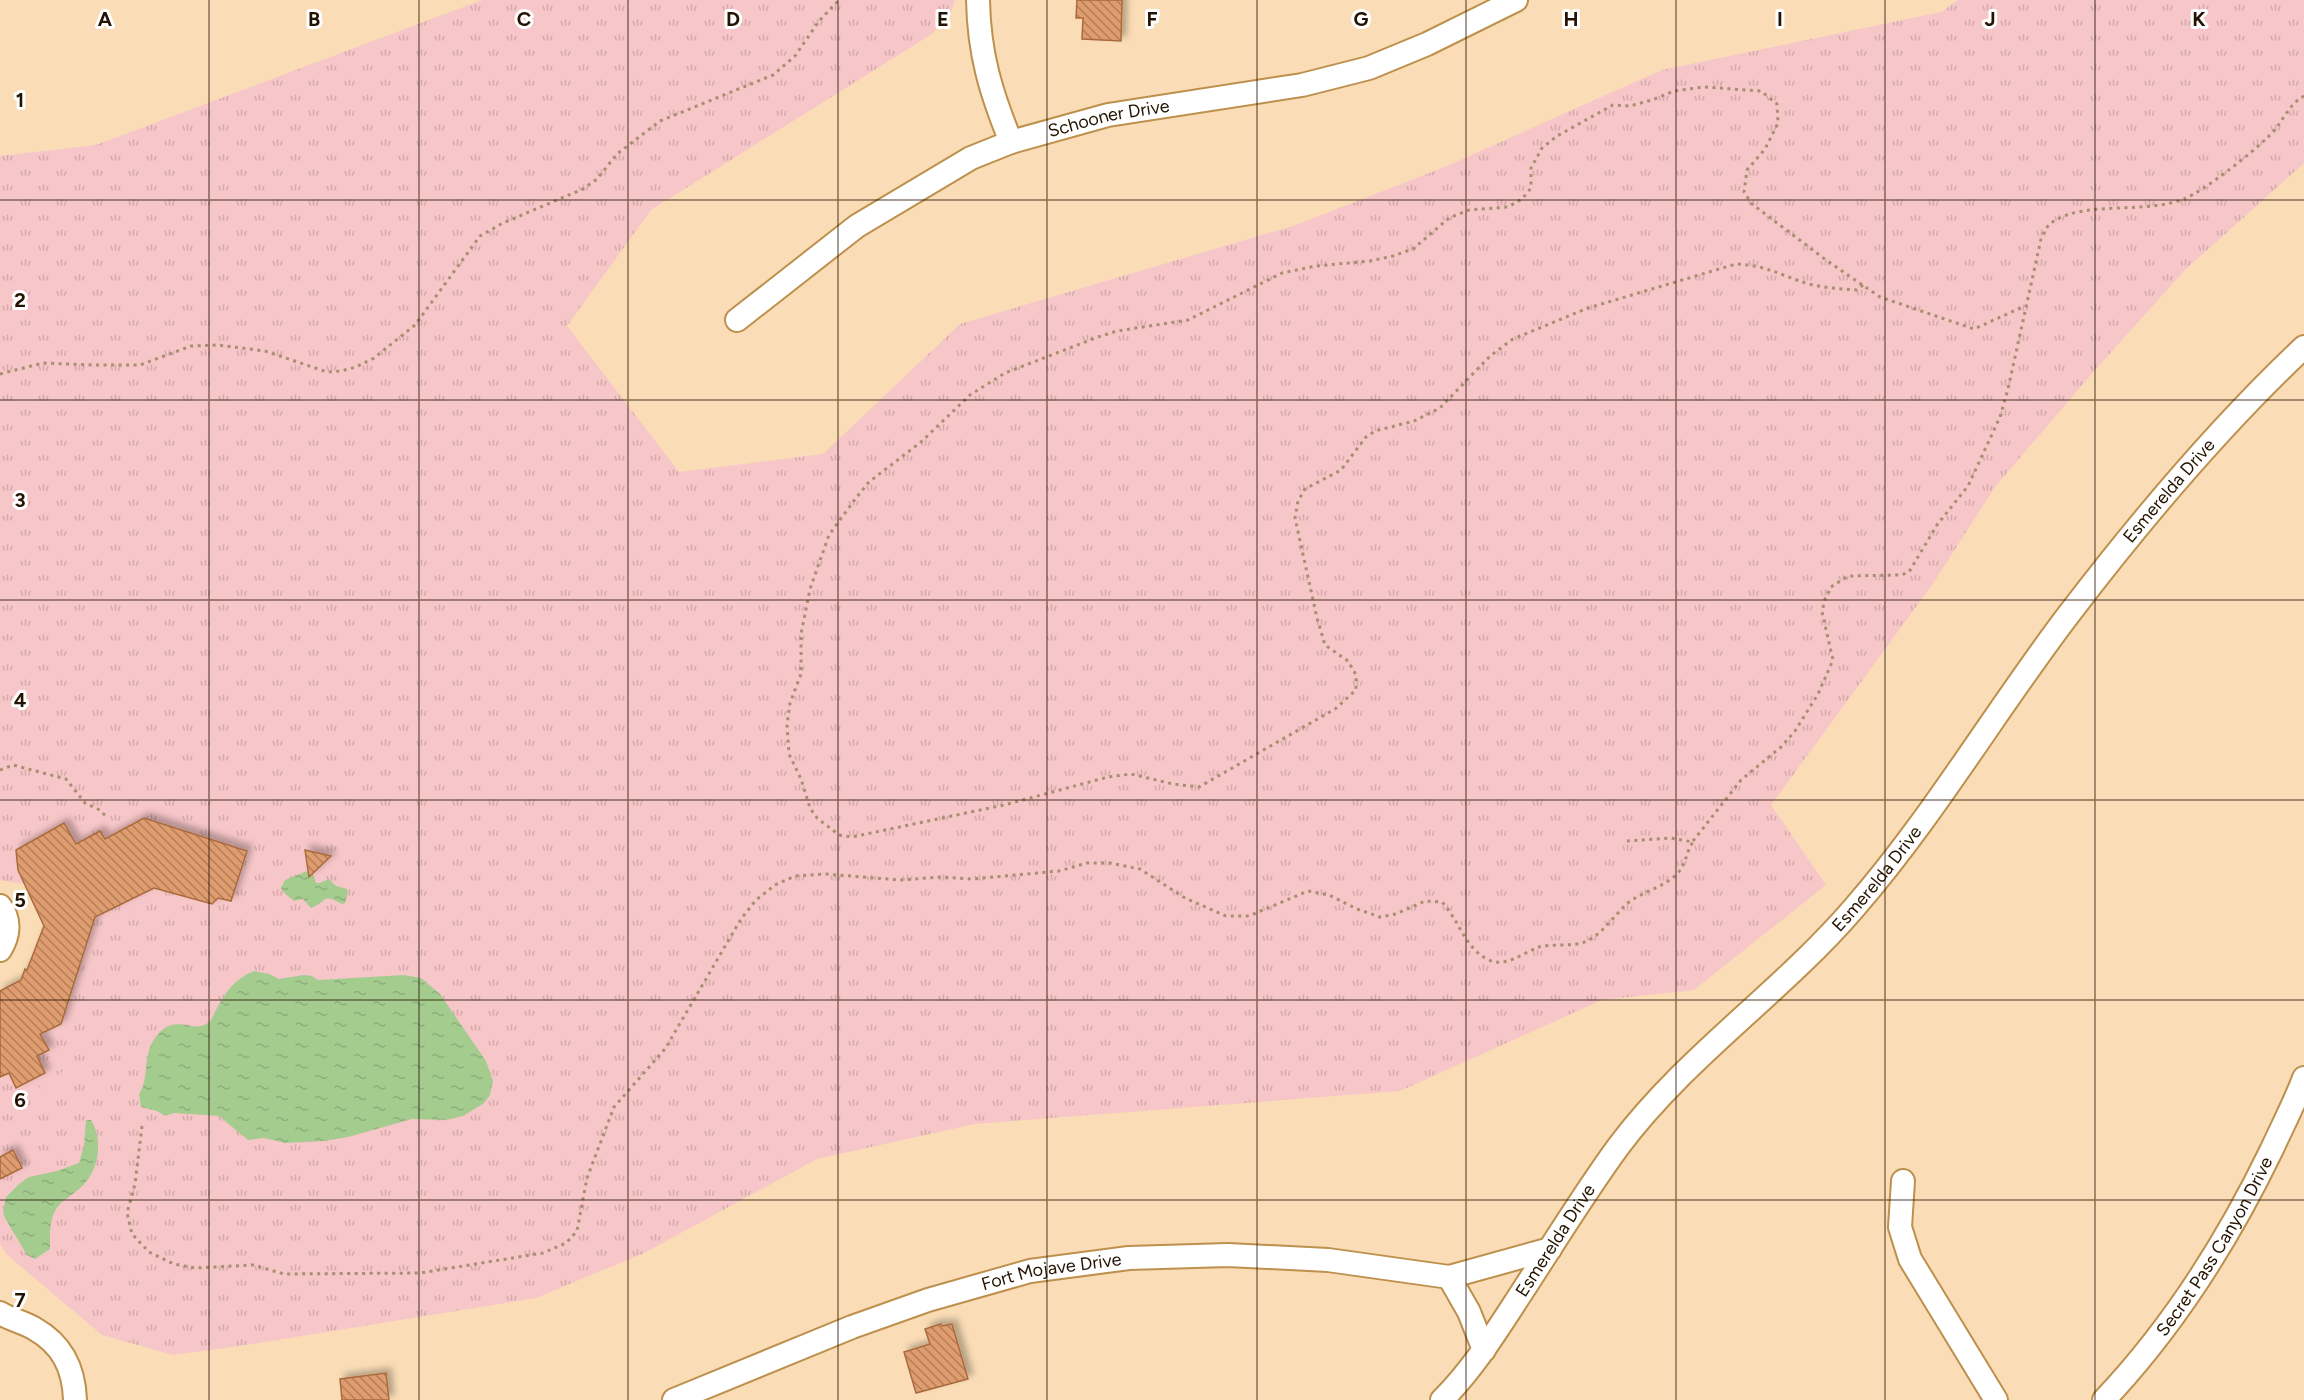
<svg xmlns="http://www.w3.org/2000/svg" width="2304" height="1400" font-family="Figtree,sans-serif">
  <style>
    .grass { fill: url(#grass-tufts) }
    .park { fill: #f7c6c8 }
    .water { fill: url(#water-ripples) }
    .building { fill: url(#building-back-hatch); stroke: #a96a3d; stroke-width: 1.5; filter: url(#shadow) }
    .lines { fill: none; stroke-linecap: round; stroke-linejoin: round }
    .minor-casing { stroke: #be904d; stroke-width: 26 }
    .path { stroke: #a78f70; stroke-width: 3; stroke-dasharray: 3 4.5; stroke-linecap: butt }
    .minor { stroke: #fff; stroke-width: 22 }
    .grid { fill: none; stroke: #241300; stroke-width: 1.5; stroke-opacity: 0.55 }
    .labels { text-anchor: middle; stroke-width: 6; stroke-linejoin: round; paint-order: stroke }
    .street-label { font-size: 18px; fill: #241300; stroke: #fff }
    .grid-label { font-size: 20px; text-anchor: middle; font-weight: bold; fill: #241300; stroke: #fff; stroke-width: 6; stroke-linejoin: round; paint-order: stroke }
  </style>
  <defs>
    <pattern id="grass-tufts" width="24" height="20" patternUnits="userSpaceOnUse" patternTransform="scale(1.5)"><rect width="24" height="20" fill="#f7c6c8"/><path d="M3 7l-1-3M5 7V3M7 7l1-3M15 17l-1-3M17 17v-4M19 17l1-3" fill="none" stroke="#d4a9aa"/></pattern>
    <pattern id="water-ripples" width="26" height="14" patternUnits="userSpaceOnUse" patternTransform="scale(1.5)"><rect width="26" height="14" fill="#a4cc8f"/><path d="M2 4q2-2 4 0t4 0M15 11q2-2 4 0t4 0" fill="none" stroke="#8dae7a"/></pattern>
    <pattern id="building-back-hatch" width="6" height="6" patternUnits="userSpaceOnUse" patternTransform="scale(1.5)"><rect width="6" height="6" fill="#df9c6e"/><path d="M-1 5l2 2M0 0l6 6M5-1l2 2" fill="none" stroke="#b57e58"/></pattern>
    <filter id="shadow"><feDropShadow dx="5" dy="-5" stdDeviation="3" flood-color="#0004"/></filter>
  </defs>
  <rect width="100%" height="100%" fill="#faddb6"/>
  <path class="grass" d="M 482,0 L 955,0 L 950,15 L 932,34 L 651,210 L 567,326 L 679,472 L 823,454 L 960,324 L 1296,225 L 1447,166 L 1662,70 L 1941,12 L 1958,0 L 2304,0 L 2304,163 L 2185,270 L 2095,370 L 1995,487 L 1932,585 L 1771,805 L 1826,885 L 1694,990 L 1602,1000 L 1400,1091 L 975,1124 L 817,1159 L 644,1253 L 536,1298 L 246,1345 L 173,1355 L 102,1335 L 6,1254 L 0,1244 L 0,1067 L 83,895 L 0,880 L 0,156 L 96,145 Z"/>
  <g class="park">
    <path d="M 67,1069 L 71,1075 L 35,1098 L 32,1092 Z"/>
    <path d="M 74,1078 L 78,1084 L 41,1108 L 37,1102 Z"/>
  </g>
  <g class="water">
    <path d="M 307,871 L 313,873 L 316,883 L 320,883 L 329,879 L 336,886 L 347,889 L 348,893 L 345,903 L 342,904 C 321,893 329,901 311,908 L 303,899 L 294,901 C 290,897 283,893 281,888 L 285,880 Z"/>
    <path d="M 254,971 L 269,974 L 279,979 L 304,975 L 312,976 L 318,980 L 404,975 L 421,978 L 440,994 L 486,1061 L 493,1081 L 490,1095 L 483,1104 L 463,1116 L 447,1120 L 412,1119 L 348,1137 L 324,1141 L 285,1143 L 264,1138 L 248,1140 L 219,1116 L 174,1113 L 165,1116 L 157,1111 L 141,1107 L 139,1094 C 150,1078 142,1056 155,1038 C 175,1010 193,1036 209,1022 C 213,1019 213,1014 216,1010 C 225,993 235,978 254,971 Z"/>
    <path d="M 86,1120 L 91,1120 C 104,1141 99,1173 79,1189 C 71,1196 60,1201 55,1211 C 49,1222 50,1237 50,1249 L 35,1259 L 27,1255 L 5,1218 L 3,1212 L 6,1197 L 20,1183 L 29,1177 L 57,1171 L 79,1163 L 84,1146 Z"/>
  </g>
  <g class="building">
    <path d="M 1077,0 L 1122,0 L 1121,41 L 1082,39 L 1083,18 L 1076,18 Z"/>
    <path d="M 144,818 L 247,851 L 231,901 L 218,898 L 212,904 L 154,888 L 95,917 L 61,1024 L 40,1034 L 49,1050 L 37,1056 L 45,1073 L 16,1088 L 9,1073 L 0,1077 L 0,991 L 21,980 L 25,969 L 27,970 L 44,926 L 18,870 L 16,850 L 64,823 L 76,844 L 100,831 L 105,839 Z"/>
    <path d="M 305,850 L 331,856 L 309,877 Z"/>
    <path d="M 13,1150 L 22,1168 L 0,1179 L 0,1157 Z"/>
    <path d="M 941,1324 L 942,1326 L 952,1324 L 968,1379 L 916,1393 L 904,1352 L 930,1344 L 925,1329 Z"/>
    <path d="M 386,1373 L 389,1400 L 342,1400 L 340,1379 Z"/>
  </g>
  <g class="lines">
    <g class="minor-casing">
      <g id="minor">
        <path d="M 978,0 C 979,54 991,93 1011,142"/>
        <path id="s1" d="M 737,320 L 857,226 L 971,158 L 1011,142 L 1108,115 L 1302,85 L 1369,68 L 1427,44 L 1516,0"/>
        <path d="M 0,906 C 11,920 9,936 0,950"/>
        <path d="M 1903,1181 L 1900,1227 L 1910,1259 L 1996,1400"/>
        <path d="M 0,1313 C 11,1320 24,1322 35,1329 C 63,1345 74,1369 75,1400"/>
        <path d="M 1484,1350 L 1469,1312 L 1449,1277 L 1550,1249"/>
        <path id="s2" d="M 674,1400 L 852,1327 L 928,1300 L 1030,1271 L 1129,1258 L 1228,1255 L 1328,1260 L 1449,1277"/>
        <path id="s3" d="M 1442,1400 C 1473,1369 1496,1332 1520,1295 C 1552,1246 1583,1195 1618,1147 C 1686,1056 1781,993 1854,908 C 1934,816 1995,711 2069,614 C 2140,521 2218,428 2304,347"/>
        <path id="s4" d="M 2104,1400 C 2174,1326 2228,1240 2272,1149 C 2283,1125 2295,1102 2304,1078"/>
      </g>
    </g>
    <g class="path">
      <path d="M 1863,285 L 1857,290 C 1841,289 1825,288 1809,284 C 1782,276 1766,265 1736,264 L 1588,308 L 1513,339 L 1490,356 L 1440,408 L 1414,421 L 1375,431 L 1366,437 L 1341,470 L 1305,489 L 1298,501 L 1295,518 L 1317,618 L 1325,645 L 1348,661 L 1356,675 L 1356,690 L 1335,709 L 1199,787 L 1173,784 L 1131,774 L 1108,777 L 1004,805 L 852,837 L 839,835 L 817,818 L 810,808 L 801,779 L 789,754 L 787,725 L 790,703 L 801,674 L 801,634 L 810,589 L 829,535 L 856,498 L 869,482 L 921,442 L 970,395 L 1005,373 L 1098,337 L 1117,331 L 1188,320 L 1282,273 L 1316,266 L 1370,261 L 1393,256 L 1413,249 L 1449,218 L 1469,210 L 1508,207 L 1522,199 L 1531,188 L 1531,168 L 1542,148 L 1557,136 L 1613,105 L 1630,106 L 1652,100 L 1674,91 L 1704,87 L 1761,91 L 1777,104 L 1778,123 L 1765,149 L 1747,170 L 1744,192 L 1752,204 L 1826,260 L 1880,297 L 1974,329 L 2025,306"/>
      <path d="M 0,374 L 43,363 L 93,365 L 140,365 L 191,346 L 218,345 L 265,351 L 327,372 L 341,371 L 356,367 L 374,358 L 415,325 L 480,236 L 503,223 L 583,189 L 597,179 L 617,154 L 660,121 L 773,75 L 795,56 L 819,21 L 839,0"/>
      <path d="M 0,770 L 13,765 L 66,779 L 85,803 L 98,809 L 107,817"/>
      <path d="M 1693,841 L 1741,780 L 1781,747 L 1795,731 L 1818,694 L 1833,660 L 1822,612 L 1825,599 L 1831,587 L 1848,576 L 1901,575 L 1909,572 L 1937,525 L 1968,486 L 2000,417 L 2008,389 L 2041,239 C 2044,232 2047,225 2054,221 C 2085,201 2146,214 2184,199 C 2204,191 2252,153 2268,137 C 2282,125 2287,105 2304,96"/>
      <path d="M 142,1126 L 135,1184 L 127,1213 L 132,1234 L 149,1252 L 174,1264 L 195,1268 L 253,1265 L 284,1274 L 420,1273 L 543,1253 L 566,1243 L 577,1231 L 587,1178 L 614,1107 L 665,1049 L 741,919 L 756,900 L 775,885 L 795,876 L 825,874 L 900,880 L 941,877 L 972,879 L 1059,871 L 1087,863 L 1110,863 L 1140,869 L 1185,898 L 1226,916 L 1249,916 L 1308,891 L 1329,895 L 1357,909 L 1380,917 L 1396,914 L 1425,901 L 1442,902 C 1458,919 1466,949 1487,959 C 1505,969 1522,953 1539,947 C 1554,943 1574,948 1589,940 C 1605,931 1615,914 1629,902 C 1644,891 1664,887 1677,874 C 1686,865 1686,852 1693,842 L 1670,838 L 1627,841"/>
    </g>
    <use href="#minor" class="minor"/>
  </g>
  <path class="grid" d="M 209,0 L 209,1400M 419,0 L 419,1400M 628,0 L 628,1400M 838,0 L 838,1400M 1047,0 L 1047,1400M 1257,0 L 1257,1400M 1466,0 L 1466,1400M 1676,0 L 1676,1400M 1885,0 L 1885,1400M 2095,0 L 2095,1400M 0,200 L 2304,200M 0,400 L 2304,400M 0,600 L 2304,600M 0,800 L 2304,800M 0,1000 L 2304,1000M 0,1200 L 2304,1200"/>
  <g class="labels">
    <g class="street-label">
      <text dy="6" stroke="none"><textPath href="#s1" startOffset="429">Schooner Drive</textPath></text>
      <text dy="6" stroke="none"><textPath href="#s3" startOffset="1168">Esmerelda Drive</textPath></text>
      <text dy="6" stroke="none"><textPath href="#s3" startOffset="682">Esmerelda Drive</textPath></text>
      <text dy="6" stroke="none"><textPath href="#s3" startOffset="196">Esmerelda Drive</textPath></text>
      <text dy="6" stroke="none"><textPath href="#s4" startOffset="190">Secret Pass Canyon Drive</textPath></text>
      <text dy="6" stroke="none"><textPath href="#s2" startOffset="400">Fort Mojave Drive</textPath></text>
    </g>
  </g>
  <g class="grid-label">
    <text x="105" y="26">A</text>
    <text x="314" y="26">B</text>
    <text x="524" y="26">C</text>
    <text x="733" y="26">D</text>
    <text x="943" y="26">E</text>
    <text x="1152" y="26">F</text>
    <text x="1361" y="26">G</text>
    <text x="1571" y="26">H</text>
    <text x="1780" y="26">I</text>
    <text x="1990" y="26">J</text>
    <text x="2199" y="26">K</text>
    <text x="20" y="107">1</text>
    <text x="20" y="307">2</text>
    <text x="20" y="507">3</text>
    <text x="20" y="707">4</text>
    <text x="20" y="907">5</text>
    <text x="20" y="1107">6</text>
    <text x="20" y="1307">7</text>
  </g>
</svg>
